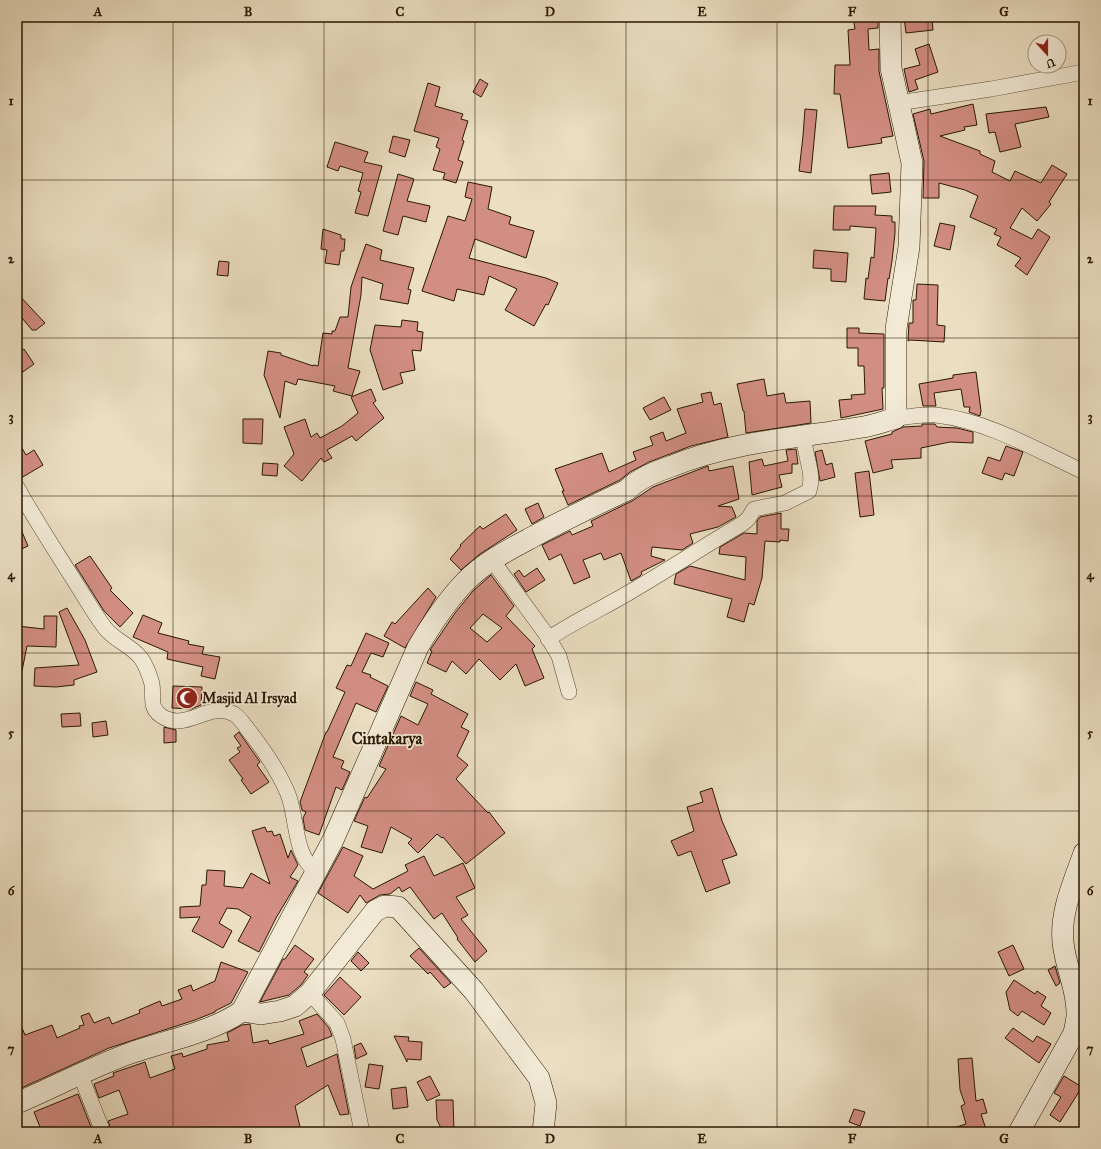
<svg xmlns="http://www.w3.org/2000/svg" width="1101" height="1149" font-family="'IM FELL Great Primer',serif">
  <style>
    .building { fill: #d38e84; stroke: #291701; fill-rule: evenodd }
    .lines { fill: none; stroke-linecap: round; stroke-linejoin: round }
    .street-casing { stroke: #5a4931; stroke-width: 16 }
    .secondary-casing { stroke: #291701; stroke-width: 22 }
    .street { stroke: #f2ead7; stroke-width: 15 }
    .secondary { stroke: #f2ead7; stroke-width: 21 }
    .grid { fill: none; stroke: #291701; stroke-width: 1; stroke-opacity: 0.55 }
    .labels { text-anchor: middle; stroke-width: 3.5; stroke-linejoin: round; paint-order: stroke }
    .poi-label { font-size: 14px; font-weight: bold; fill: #291701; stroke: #f2ead7; text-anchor: start }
    .quarter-label { font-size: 16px; font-weight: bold; fill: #291701; stroke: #f2ead7 }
    .neatline { fill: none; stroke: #291701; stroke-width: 1.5 }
    .grid-label { font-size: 13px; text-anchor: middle; font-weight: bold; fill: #291701 }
  </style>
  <rect width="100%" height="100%" fill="#ebdec2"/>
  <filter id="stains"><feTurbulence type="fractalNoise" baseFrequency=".005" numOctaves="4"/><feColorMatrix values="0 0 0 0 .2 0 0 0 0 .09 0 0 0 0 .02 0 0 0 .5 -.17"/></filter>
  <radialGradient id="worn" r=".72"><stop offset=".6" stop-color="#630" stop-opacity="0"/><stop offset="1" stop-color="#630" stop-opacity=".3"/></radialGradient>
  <g class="building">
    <path d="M 853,17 L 878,17 L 878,28 L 868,29 L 869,50 L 879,49 L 879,71 L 893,136 L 881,138 L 882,143 L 848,148 L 840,94 L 834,94 L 835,65 L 850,65 L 848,30 L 855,29 Z"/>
    <path d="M 904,17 L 916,17 L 917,20 L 932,19 L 933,30 L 906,33 Z"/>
    <path d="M 929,44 L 938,72 L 915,80 L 918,89 L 909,92 L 904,69 L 920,65 L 915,49 Z"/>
    <path d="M 480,79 L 488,84 L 481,97 L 473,92 Z"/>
    <path d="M 428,83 L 440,87 L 435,106 L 463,114 L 461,119 L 468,121 L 462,140 L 464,141 L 458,160 L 463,162 L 456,183 L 443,179 L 445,173 L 433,170 L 440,149 L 436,147 L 439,138 L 414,131 Z"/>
    <path d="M 973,104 L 977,125 L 964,127 L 965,130 L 940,136 L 980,151 L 980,154 L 995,161 L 992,172 L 1010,181 L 1015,171 L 1041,183 L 1052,165 L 1067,174 L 1049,202 L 1051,204 L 1037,221 L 1022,208 L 1010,228 L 1032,239 L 1038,229 L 1050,237 L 1027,275 L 1015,266 L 1021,258 L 997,245 L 1001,237 L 994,234 L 997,229 L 970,217 L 978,196 L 965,190 L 939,183 L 939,198 L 923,198 L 924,161 L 913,114 L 930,109 L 931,114 Z"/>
    <path d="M 1046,107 L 1049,117 L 1015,124 L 1021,147 L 1000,152 L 995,132 L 989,133 L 986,114 Z"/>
    <path d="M 805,109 L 817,110 L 811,173 L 799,171 L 803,136 Z"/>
    <path d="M 393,136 L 410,140 L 405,157 L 389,152 Z"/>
    <path d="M 335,142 L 368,152 L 364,162 L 382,166 L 368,216 L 355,213 L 361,192 L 358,191 L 363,173 L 340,166 L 338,171 L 327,167 Z"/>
    <path d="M 889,173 L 891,192 L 872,194 L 870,175 Z"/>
    <path d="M 398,174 L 414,179 L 407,201 L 430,206 L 426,222 L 403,216 L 398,235 L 383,231 Z"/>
    <path d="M 468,182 L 492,187 L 488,209 L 511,217 L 509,224 L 534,231 L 526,258 L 475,239 L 469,258 L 546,278 L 558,283 L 548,305 L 546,304 L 534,326 L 505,310 L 517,289 L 489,276 L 484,295 L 457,289 L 454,301 L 422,291 L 448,216 L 465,221 L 472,199 L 465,197 Z"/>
    <path d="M 834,206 L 876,206 L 875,215 L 892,216 L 892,222 L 895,222 L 895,233 L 892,261 L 889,279 L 888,278 L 885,301 L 864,299 L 866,278 L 868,279 L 871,257 L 874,258 L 876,228 L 850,226 L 850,230 L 833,230 Z"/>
    <path d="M 940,223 L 955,226 L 950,250 L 934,246 Z"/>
    <path d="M 323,229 L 341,235 L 341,239 L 345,239 L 344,251 L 341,251 L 339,265 L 325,263 L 327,250 L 321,249 Z"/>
    <path d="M 366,244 L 382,250 L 380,260 L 414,268 L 408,289 L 411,290 L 408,304 L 380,299 L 383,284 L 362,277 L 361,295 L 348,368 L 360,371 L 352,396 L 333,391 L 335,386 L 298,379 L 296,385 L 285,381 L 280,418 L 264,375 L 268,351 L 281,353 L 281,355 L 313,366 L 313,365 L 318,366 L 323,333 L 332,334 L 332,331 L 335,331 L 340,317 L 348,317 L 351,287 Z"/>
    <path d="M 814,250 L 848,253 L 846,282 L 831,281 L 831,269 L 813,268 Z"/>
    <path d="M 219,261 L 229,262 L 228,276 L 217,275 Z"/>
    <path d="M 917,284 L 938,285 L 937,325 L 945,326 L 944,342 L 910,340 L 908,341 L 909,323 L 913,323 L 913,300 L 916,300 Z"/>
    <path d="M 17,293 L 45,323 L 36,330 L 32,330 L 17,312 Z"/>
    <path d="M 402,320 L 418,322 L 417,331 L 423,332 L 421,351 L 412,350 L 415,370 L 400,373 L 403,383 L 383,390 L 370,350 L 375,325 L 401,327 Z"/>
    <path d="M 847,328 L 859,328 L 859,333 L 884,334 L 884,388 L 882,388 L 883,409 L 841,418 L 839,400 L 852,399 L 851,395 L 865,394 L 864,366 L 858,366 L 858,348 L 847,348 Z"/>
    <path d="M 24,349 L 34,364 L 17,376 L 17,354 Z"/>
    <path d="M 976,372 L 981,411 L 980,416 L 969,412 L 970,407 L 964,407 L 961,389 L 934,393 L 936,406 L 923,406 L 919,384 L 953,378 L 953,375 Z"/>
    <path d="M 764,379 L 767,396 L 784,393 L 786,403 L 810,401 L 811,423 L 746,433 L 744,411 L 743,411 L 737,384 Z"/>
    <path d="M 371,389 L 376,401 L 373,403 L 384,418 L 356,441 L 352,436 L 327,450 L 332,458 L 324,462 L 321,458 L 302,481 L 284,466 L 294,454 L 284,427 L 305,419 L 311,437 L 317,433 L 320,438 L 342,426 L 358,413 L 351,397 Z"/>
    <path d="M 711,392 L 714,405 L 721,403 L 728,437 L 691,446 L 649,462 L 630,472 L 620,480 L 568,505 L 562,491 L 564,491 L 555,469 L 602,453 L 609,472 L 636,460 L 633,452 L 653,445 L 650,437 L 663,432 L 666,441 L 686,433 L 677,409 L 703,402 L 701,394 Z"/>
    <path d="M 664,397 L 671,410 L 650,420 L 643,408 Z"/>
    <path d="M 243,419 L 263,419 L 262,444 L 243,443 Z"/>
    <path d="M 922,424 L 935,424 L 937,427 L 957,428 L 973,432 L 973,443 L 950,442 L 921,448 L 921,458 L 891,460 L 893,468 L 873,473 L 865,441 L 892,434 L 892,432 L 903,427 L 922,426 Z"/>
    <path d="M 17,440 L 26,455 L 34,450 L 43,465 L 21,478 L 17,470 Z"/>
    <path d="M 1006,446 L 1023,452 L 1014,476 L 1005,473 L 1002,480 L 982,473 L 988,457 L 1000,461 Z"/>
    <path d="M 796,449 L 798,464 L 792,464 L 792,473 L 779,475 L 782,487 L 752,495 L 749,462 L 762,459 L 764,466 L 788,461 L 786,450 Z"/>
    <path d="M 822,450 L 826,465 L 832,463 L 835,477 L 820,481 L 815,452 Z"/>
    <path d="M 263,463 L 278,464 L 277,476 L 262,475 Z"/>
    <path d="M 708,466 L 709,471 L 733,466 L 739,499 L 718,506 L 732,507 L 736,517 L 718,527 L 690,534 L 693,543 L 682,550 L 652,547 L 651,556 L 665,560 L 641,572 L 642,574 L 640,576 L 631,581 L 621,553 L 604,560 L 601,553 L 583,560 L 590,577 L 574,584 L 561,554 L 549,560 L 542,545 L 570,531 L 572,535 L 593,526 L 591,521 L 632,501 L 653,487 Z"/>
    <path d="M 869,471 L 874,515 L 860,517 L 855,473 Z"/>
    <path d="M 538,503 L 544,517 L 532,524 L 525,509 Z"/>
    <path d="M 781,513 L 781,529 L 789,529 L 788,541 L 780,540 L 780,542 L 765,541 L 762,578 L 754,605 L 749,603 L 744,622 L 727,617 L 732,599 L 674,584 L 676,574 L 690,566 L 745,580 L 746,557 L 719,554 L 720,547 L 744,533 L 757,534 L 757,521 L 760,517 Z"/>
    <path d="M 506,514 L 517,530 L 480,554 L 461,570 L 450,559 L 461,546 L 460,545 L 480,526 L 483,529 Z"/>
    <path d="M 17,520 L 28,546 L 17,551 Z"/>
    <path d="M 90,556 L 112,588 L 110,590 L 133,613 L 120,627 L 104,611 L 75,565 Z"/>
    <path d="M 537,568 L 545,580 L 526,592 L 514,574 L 519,570 L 524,577 Z"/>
    <path d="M 491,575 L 514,606 L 506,616 L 535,646 L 532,649 L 544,678 L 525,686 L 516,664 L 500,680 L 479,659 L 466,674 L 452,661 L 446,672 L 427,663 L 432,651 L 430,650 L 455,613 L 473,591 ZM 483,614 L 502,628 L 487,642 L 470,628 Z"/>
    <path d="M 428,588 L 436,597 L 405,648 L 384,636 L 392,622 L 395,624 Z"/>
    <path d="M 67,608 L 85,640 L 97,672 L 74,680 L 74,685 L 56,687 L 34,686 L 35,668 L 79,665 L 59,612 Z"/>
    <path d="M 143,615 L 162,623 L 158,633 L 189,641 L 188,644 L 204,647 L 202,654 L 220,657 L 215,679 L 201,676 L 203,667 L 167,659 L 168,652 L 133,637 Z"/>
    <path d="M 44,616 L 57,616 L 56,647 L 27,646 L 22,671 L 17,670 L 17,626 L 44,629 Z"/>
    <path d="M 366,633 L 389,643 L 383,657 L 371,653 L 362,672 L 371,675 L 370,677 L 388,686 L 376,712 L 356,703 L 333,757 L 344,761 L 341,768 L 350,772 L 342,790 L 336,787 L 319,835 L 305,830 L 303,818 L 306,812 L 302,810 L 300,802 L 326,732 L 327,732 L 345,692 L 336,688 L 347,665 L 351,666 Z"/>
    <path d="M 416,682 L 433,690 L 431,694 L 468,714 L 461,727 L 469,731 L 457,756 L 468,765 L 456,779 L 488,813 L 489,812 L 505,833 L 466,864 L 443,837 L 442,838 L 437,834 L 418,853 L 408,843 L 412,839 L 391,827 L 382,853 L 361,847 L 368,826 L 354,821 L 365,797 L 367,798 L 386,769 L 379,766 L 401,716 L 418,725 L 428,704 L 410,696 Z"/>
    <path d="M 173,686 L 202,687 L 201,705 L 191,709 L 172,708 Z"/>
    <path d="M 80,713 L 81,726 L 62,727 L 61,714 Z"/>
    <path d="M 106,721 L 108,735 L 93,737 L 92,723 Z"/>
    <path d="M 164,727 L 176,730 L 176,742 L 164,743 Z"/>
    <path d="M 239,732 L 260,762 L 257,765 L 269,782 L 251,794 L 241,780 L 243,779 L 229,760 L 240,752 L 237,748 L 241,746 L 234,736 Z"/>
    <path d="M 712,788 L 722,821 L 737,855 L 722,860 L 730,883 L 706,892 L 691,851 L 678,856 L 671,841 L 694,831 L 687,807 L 703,802 L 700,792 Z"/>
    <path d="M 265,827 L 267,832 L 272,831 L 274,836 L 280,834 L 288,858 L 291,850 L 298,865 L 290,877 L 298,881 L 276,918 L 259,952 L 238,941 L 251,917 L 238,909 L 227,908 L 219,923 L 232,931 L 223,948 L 192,931 L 200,917 L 180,918 L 180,907 L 200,906 L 202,885 L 206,885 L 207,870 L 225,871 L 224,886 L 243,888 L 251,873 L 270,884 L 252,831 Z"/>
    <path d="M 343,847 L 363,856 L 354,876 L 373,889 L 408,871 L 405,865 L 424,856 L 434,876 L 463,863 L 475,888 L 456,897 L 468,915 L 461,919 L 487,951 L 475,962 L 457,939 L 458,938 L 442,913 L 434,919 L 410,887 L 402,892 L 399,887 L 390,894 L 380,895 L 366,903 L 360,895 L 348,913 L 318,893 Z"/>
    <path d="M 295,945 L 314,959 L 304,972 L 308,975 L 301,985 L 289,995 L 260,1002 L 283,959 L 285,959 Z"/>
    <path d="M 1013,945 L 1024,969 L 1009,976 L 998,952 Z"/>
    <path d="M 419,948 L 451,983 L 444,988 L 430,972 L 428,974 L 410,956 Z"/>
    <path d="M 358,952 L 369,963 L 361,971 L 351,961 Z"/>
    <path d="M 221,962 L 248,972 L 231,1003 L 215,1011 L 215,1012 L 195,1020 L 109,1048 L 17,1090 L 17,1016 L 25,1035 L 52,1025 L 57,1038 L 80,1028 L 79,1026 L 84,1025 L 81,1016 L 89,1013 L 94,1023 L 109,1017 L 112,1024 L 140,1013 L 139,1010 L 160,1001 L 162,1006 L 182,999 L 178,990 L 191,985 L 193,991 L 215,981 Z"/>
    <path d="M 1055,966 L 1060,983 L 1056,986 L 1048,970 Z"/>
    <path d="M 340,977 L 361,997 L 344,1015 L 324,995 Z"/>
    <path d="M 1014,980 L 1035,994 L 1037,991 L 1046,997 L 1041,1006 L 1051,1013 L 1044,1025 L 1022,1011 L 1018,1016 L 1010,1010 L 1006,992 Z"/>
    <path d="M 317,1014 L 329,1028 L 332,1036 L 301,1048 L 307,1067 L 337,1054 L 349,1114 L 340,1115 L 328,1085 L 295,1106 L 300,1127 L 276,1132 L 112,1132 L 108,1121 L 128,1114 L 119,1090 L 99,1098 L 94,1084 L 114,1076 L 113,1073 L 145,1062 L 150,1078 L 175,1069 L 171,1056 L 182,1053 L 183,1057 L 207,1049 L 207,1045 L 229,1041 L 227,1033 L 242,1025 L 250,1024 L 253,1043 L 268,1040 L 269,1044 L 304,1034 L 299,1021 Z"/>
    <path d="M 1013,1028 L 1033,1042 L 1037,1036 L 1051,1044 L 1039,1063 L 1005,1038 Z"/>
    <path d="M 394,1036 L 409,1037 L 408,1041 L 422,1042 L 421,1060 L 407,1059 L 407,1062 Z"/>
    <path d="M 361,1043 L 367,1054 L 356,1059 L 354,1046 Z"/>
    <path d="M 972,1058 L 976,1101 L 983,1099 L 987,1113 L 981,1114 L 987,1132 L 947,1132 L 947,1130 L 966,1124 L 961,1106 L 965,1104 L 960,1090 L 958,1059 Z"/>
    <path d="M 369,1064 L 383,1066 L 379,1089 L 365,1087 Z"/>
    <path d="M 430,1076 L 440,1095 L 427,1101 L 417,1082 Z"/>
    <path d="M 1064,1076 L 1082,1087 L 1060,1122 L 1050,1115 L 1061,1097 L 1054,1093 Z"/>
    <path d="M 406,1087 L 408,1107 L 393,1109 L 391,1089 Z"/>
    <path d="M 78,1094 L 93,1132 L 42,1132 L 34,1112 Z"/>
    <path d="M 436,1100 L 453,1100 L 454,1132 L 443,1132 L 437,1120 Z"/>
    <path d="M 854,1109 L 865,1112 L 860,1126 L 849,1122 Z"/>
  </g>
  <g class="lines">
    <g class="street-casing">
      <g id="street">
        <path d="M 898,103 L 991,89 L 1084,72"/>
        <path d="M 896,418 C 909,417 923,414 936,415 C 988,421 1037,450 1084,472"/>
        <path d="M 17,487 C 34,518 53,547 72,577 C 83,594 93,612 105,628 C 114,640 130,645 140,657 C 145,663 150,676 152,684 C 154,695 149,707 160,715 C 186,734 208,700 234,714 C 239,717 243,723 246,727 C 261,746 279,772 288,794 C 298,820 293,853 316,872"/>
        <path d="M 492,560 L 546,634 L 559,656 L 569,692"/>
        <path d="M 548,639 C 575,621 603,608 630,592 C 668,570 704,546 742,524 L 748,519 L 754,509 L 785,503 L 809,491 C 815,472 804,456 804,436"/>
        <path d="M 310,993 L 337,1023 L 343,1039 L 362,1132"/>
        <path d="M 80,1074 L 103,1132"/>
      </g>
    </g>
    <g class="secondary-casing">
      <g id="secondary">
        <path d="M 242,1011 L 261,1014 L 280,1011 L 295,1006 L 310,993 L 375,911 L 385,906 L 398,907 L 474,991 L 539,1078 L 546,1103 L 543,1132"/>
        <path d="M 17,1103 C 54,1087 90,1068 128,1054 C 164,1041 211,1033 242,1011 L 333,840 L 418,647 C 431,625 446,602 464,583 C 482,564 506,551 529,539 C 561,521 593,506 627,490 C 639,478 655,472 672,466 C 733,441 799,438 863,427 C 875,425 885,421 896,418 L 896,329 L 909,247 L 912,163 L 891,68 L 890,17"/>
        <path d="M 1019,1132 L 1074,1033 C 1075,1027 1077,1021 1077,1015 C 1078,990 1065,966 1063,942 C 1060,911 1074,882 1084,853"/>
      </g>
    </g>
    <use href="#street" class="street"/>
    <use href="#secondary" class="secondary"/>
  </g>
  <path class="grid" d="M 173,17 L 173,1132M 324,17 L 324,1132M 475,17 L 475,1132M 626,17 L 626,1132M 777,17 L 777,1132M 928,17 L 928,1132M 17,180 L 1084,180M 17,338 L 1084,338M 17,496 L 1084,496M 17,653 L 1084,653M 17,811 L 1084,811M 17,969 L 1084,969"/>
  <defs>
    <g id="mosque-disc" transform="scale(1.15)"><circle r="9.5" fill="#8f2418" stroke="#f2ead7"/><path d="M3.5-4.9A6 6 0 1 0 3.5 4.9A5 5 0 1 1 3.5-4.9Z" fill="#fff"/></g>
  </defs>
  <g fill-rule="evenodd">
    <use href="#mosque-disc" x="187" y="698"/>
  </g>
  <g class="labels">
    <g class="poi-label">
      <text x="202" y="703">Masjid Al Irsyad</text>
    </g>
    <g class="quarter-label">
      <text x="387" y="744">Cintakarya</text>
    </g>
  </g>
  <rect width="1101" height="1149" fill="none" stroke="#ebdec2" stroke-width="44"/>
  <g transform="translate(1047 54) rotate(159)"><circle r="19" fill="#f2ead7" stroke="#a29681"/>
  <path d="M0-3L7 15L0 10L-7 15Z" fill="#8f2418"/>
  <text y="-6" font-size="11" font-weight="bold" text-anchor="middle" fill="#291701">U</text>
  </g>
  <rect x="22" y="22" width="1057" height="1105" class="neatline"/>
  <g class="grid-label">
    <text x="98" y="16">A</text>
    <text x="248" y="16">B</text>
    <text x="400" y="16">C</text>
    <text x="550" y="16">D</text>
    <text x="702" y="16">E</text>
    <text x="852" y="16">F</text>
    <text x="1004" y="16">G</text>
    <text x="11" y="105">1</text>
    <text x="1090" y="105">1</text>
    <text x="11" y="263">2</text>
    <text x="1090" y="263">2</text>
    <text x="11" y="421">3</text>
    <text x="1090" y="421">3</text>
    <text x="11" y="579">4</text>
    <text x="1090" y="579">4</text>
    <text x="11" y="737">5</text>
    <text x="1090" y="737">5</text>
    <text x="11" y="895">6</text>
    <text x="1090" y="895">6</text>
    <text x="11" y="1053">7</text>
    <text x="1090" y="1053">7</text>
    <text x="98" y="1143">A</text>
    <text x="248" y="1143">B</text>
    <text x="400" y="1143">C</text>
    <text x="550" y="1143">D</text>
    <text x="702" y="1143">E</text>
    <text x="852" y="1143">F</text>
    <text x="1004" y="1143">G</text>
  </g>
  <rect width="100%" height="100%" filter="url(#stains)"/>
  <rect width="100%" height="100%" fill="url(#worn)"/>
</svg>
